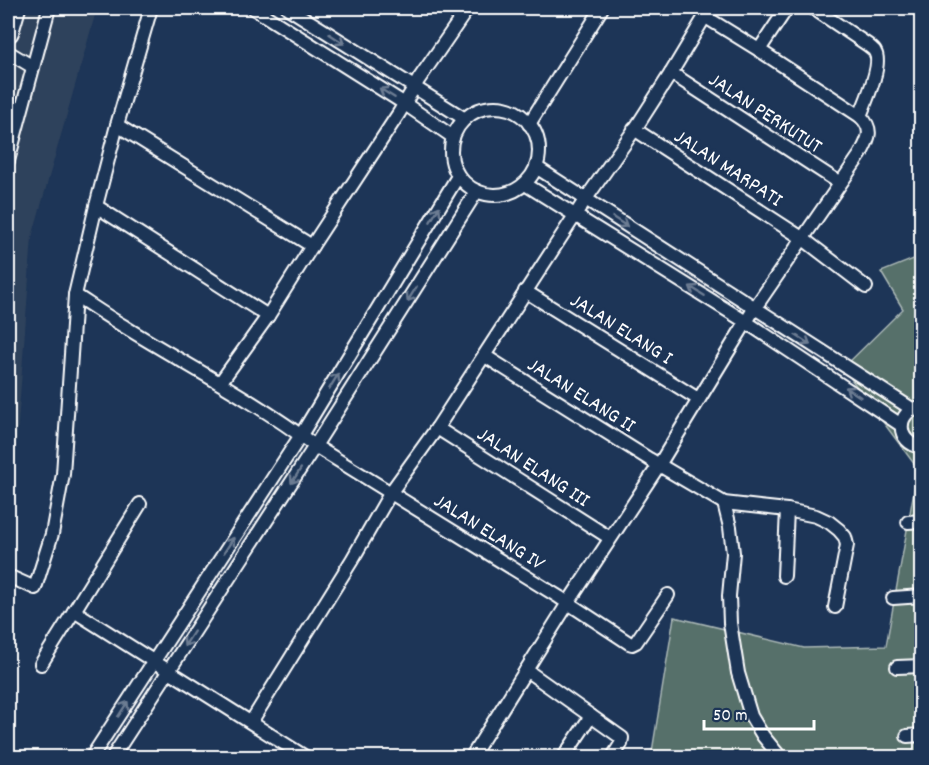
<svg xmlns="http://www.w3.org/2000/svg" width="929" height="765" font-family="Dekko,sans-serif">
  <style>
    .built { fill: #2f425b }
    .green { fill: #566f6b; stroke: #aab7b5; stroke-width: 1.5 }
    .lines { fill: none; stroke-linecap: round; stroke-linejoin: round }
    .minor-casing { stroke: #fff; stroke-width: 16 }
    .primary-casing { stroke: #fff; stroke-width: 24 }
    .minor { stroke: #1d3557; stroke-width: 12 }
    .primary { stroke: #1d3557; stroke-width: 20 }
    .oneway { stroke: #6c7c92 }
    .labels { text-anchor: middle; stroke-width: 6; stroke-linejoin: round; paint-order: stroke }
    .street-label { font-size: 21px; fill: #fff; stroke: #1d3557 }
  </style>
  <rect width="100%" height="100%" fill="#1d3557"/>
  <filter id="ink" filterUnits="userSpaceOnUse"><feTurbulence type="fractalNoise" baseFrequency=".0167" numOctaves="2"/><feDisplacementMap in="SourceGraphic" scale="12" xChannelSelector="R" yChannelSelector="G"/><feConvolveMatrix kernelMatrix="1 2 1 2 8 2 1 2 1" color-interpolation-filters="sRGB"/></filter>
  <g filter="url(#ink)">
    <path class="built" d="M 8,8 L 97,8 L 32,237 L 9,543 L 8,549 Z"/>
    <path class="green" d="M 921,256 L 921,757 L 651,758 L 674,617 L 804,648 L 886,646 L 918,469 L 843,368 L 903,309 L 881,272 Z"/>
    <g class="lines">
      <g class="minor-casing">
        <g id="minor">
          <path d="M 253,8 L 405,104 L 453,137"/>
          <path d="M 288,8 L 465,119"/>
          <path d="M 813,8 L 868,45 C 871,48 874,49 875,52 C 883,64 865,103 860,116"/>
          <path d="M 759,50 L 787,8"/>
          <path d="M 8,52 L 33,67"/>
          <path d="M 671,73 L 840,183"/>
          <circle cx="495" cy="151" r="44"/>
          <path d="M 529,124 L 602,8"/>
          <path d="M 117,125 L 312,246"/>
          <path d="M 634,129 L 802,238 L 866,287"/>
          <path d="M 8,161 L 49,8"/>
          <path d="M 536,167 L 912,409"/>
          <path d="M 525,184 L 746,322 L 901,425"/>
          <path d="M 96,206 L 268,316"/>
          <path d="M 525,291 L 698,399"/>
          <path d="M 75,295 C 92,306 108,317 125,327 C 188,366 256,401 315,446 L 559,597 L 629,643 L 632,644 L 636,642 L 668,595"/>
          <path d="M 485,356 L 649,459 L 724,503 L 787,510 L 816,516 L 829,522 L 839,530 L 845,537 L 847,545 L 835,607"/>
          <path d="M 220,383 L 268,316 L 312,246 L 399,113 L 419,79 L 468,8"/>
          <path d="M 922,407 C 895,409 895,444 922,447"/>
          <path d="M 437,428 L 610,538"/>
          <path d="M 724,503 L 730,527 L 733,553 L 729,596 L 730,623 L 738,673 L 751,716 L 763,736 L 781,758"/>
          <path d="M 140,504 L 74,611 L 307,758"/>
          <path d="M 908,522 L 922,521"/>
          <path d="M 8,576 L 35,588 L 52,534 L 63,474 L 75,295 L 96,206 L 117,125 L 151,8"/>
          <path d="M 784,576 L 787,510"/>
          <path d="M 893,598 L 922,596"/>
          <path d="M 41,664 L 74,611"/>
          <path d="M 897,667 L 922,666"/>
          <path d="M 526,670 L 622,738 L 621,744 L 612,758"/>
          <path d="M 251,722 L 352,560 L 391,492 L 437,428 L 585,200 L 637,126 L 671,73 L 710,8"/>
          <path d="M 907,736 L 922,735"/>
          <path d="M 91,758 L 301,435 L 458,176"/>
          <path d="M 112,758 L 315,446 L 477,191"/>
          <path d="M 471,758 L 568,603 L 659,465 L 754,309 L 860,155 C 868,140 875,130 860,116 L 759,50 L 704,16"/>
          <path d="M 563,758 L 591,716"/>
        </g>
      </g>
      <g class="primary-casing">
        <path id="primary" d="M 8,32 L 15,8"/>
      </g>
      <use href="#minor" class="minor"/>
      <use href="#primary" class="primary"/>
    </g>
    <defs><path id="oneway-shaft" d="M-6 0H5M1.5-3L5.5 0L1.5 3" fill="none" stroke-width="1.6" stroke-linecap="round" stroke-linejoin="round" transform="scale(1.5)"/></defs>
    <g class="oneway">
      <use href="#oneway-shaft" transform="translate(337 39) rotate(33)"/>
      <use href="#oneway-shaft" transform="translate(387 93) rotate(-148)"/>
      <use href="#oneway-shaft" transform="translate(435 214) rotate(-59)"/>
      <use href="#oneway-shaft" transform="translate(620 222) rotate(33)"/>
      <use href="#oneway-shaft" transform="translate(697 291) rotate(-148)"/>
      <use href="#oneway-shaft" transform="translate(412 294) rotate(122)"/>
      <use href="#oneway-shaft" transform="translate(803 340) rotate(33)"/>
      <use href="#oneway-shaft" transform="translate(334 381) rotate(-59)"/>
      <use href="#oneway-shaft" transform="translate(853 392) rotate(-147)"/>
      <use href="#oneway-shaft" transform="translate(296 476) rotate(123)"/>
      <use href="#oneway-shaft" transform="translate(229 545) rotate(-57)"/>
      <use href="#oneway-shaft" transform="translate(189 639) rotate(123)"/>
      <use href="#oneway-shaft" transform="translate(123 709) rotate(-57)"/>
    </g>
  </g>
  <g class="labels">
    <g class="street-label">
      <text transform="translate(766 112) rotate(33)" y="7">JALAN PERKUTUT</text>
      <text transform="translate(729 167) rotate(33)" y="7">JALAN MARPATI</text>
      <text transform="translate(622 328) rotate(32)" y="7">JALAN ELANG I</text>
      <text transform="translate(582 394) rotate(32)" y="7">JALAN ELANG II</text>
      <text transform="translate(534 466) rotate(33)" y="7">JALAN ELANG III</text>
      <text transform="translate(490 531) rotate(32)" y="7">JALAN ELANG IV</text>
    </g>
  </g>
  <rect width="929" height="765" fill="none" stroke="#1d3557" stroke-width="30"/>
  <rect x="15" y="15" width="899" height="735" fill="none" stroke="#fff" stroke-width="2" filter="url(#ink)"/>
  <path d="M704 720v9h110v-9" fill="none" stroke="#ffffff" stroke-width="3"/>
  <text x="713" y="720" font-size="18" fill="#ffffff" stroke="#1d3557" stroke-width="4.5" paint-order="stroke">50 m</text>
</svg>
